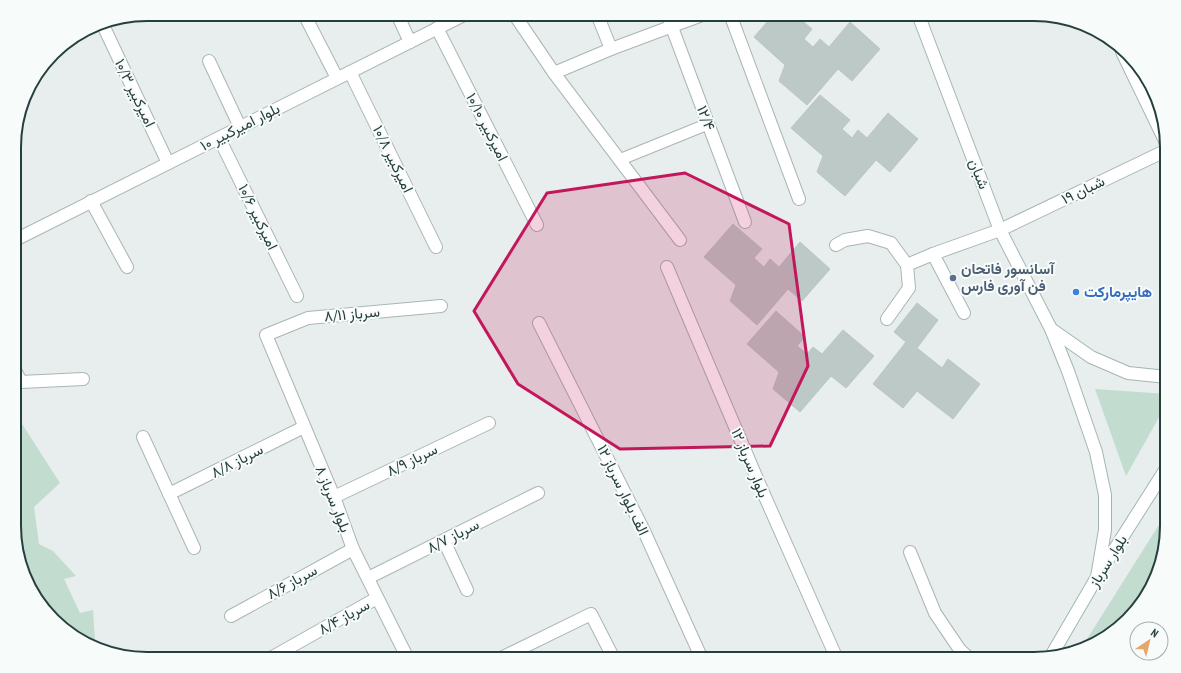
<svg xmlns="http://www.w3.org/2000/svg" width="1181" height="673" font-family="'PT Sans Narrow',Vazirmatn,sans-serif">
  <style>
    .green { fill: #c2ddcf }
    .building { fill: #bcc9c6; stroke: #b9c7c5 }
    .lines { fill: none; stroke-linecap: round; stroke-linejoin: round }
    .lane-casing { stroke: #a9b6b5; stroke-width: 13 }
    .street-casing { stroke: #a9b6b5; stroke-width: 14 }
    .secondary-casing { stroke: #a3b6b4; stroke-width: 14 }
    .lane { stroke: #fff; stroke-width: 11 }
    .street { stroke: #fff; stroke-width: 12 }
    .secondary { stroke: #fff; stroke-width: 12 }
    .marked { fill: #c2185b; fill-opacity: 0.2; stroke: #c2185b; stroke-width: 3; stroke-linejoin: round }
    .service-dot { fill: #5c6f8a; stroke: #f7fbfa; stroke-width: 1.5 }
    .shop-dot { fill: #3f7fe0; stroke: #f7fbfa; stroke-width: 1.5 }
    .labels { text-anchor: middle; stroke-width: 4; stroke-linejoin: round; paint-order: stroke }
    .street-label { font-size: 15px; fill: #263f3e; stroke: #f7fbfa }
    .service-label { font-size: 15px; font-weight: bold; fill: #4e5e75; stroke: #f7fbfa; text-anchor: start }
    .shop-label { font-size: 15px; font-weight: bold; fill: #366cbe; stroke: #f7fbfa; text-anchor: start }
    .rim { fill: none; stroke: #263f3e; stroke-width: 2 }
  </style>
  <rect width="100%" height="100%" fill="#e7eeed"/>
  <g class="green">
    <path d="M 1095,389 L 1167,394 L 1167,403 L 1126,476 Z"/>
    <path d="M 15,413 L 60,483 L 34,507 L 39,544 L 53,551 L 76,576 L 64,579 L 80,613 L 93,610 L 95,640 L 100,646 L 81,641 L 36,600 L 15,543 Z"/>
    <path d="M 1167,512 L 1167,534 L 1157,568 L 1129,612 L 1101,641 L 1082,647 Z"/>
  </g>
  <g class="building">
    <path d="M 774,14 L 794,14 L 812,29 L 804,39 L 813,47 L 820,39 L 829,47 L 850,22 L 880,49 L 852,81 L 838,69 L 807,105 L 779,81 L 785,65 L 754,37 Z"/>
    <path d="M 820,95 L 850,120 L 842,129 L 852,138 L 858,130 L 867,138 L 888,113 L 918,139 L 890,172 L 876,160 L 845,196 L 817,172 L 823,156 L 791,128 Z"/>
    <path d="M 733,224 L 762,249 L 754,258 L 764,267 L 770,259 L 779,267 L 800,242 L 830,269 L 802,301 L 788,289 L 757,325 L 730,301 L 736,285 L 704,257 Z"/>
    <path d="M 917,303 L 938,320 L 917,348 L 942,368 L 948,359 L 980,384 L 953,419 L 917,391 L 903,408 L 873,384 L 906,342 L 894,332 Z"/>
    <path d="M 776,311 L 805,337 L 797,346 L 807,354 L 813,347 L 822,354 L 843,330 L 874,356 L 846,388 L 831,376 L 800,412 L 773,389 L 779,372 L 747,344 Z"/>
  </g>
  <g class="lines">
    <g class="lane-casing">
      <path id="lane" d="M 619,160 L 708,124"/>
    </g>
    <g class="street-casing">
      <g id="street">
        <path d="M 304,14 L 337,78"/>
        <path d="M 397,14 L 410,42"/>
        <path d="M 514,14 L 554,73 L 680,240"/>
        <path d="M 597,14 L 611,49"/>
        <path d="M 667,14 L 745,222"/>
        <path d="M 730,14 L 799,199"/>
        <path d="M 102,23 L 168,163"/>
        <path d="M 437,28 L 537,225"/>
        <path d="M 1122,52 L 1167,145"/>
        <path d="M 209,61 L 240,127"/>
        <path d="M 350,72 L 436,247"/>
        <path d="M 554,73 L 611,49 L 705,14"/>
        <path d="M 219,138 L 297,296"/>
        <path d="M 91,201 L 127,267"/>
        <path d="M 15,240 L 466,14"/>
        <path d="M 836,245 L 845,240 L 868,236 L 891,243 L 907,265 L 909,288 L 887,319"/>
        <path d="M 933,254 L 964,313"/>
        <path d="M 907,265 L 933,254 L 1000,230 L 1167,150"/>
        <path d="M 667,267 L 758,481 L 837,659"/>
        <path d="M 539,323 L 644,531 L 702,659"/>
        <path d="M 15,370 L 21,382 L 83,379"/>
        <path d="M 143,437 L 194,548"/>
        <path d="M 169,494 L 304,427"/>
        <path d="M 334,497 L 489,423"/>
        <path d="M 444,541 L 467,590"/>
        <path d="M 910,552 L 935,613 L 960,650 L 970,659"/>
        <path d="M 368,578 L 538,493"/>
        <path d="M 231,616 L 353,549"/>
        <path d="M 269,659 L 377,598"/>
        <path d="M 408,659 L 353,549 L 334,497 L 266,335 L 308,318 L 441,306"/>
        <path d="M 499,659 L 591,614 L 613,657"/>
      </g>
    </g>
    <g class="secondary-casing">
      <g id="secondary">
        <path d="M 918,14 L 1000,230 L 1051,329 L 1068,371 L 1096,452 L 1105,495 L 1105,530 L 1097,577"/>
        <path d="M 1051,329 L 1091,357 L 1128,373 L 1167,377"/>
        <path d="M 1051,656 L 1097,577 L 1167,467"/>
      </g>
    </g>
    <use href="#lane" class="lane"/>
    <use href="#street" class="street"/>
    <use href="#secondary" class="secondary"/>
  </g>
  <path class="marked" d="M 685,173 L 789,224 L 808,366 L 770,446 L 620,449 L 518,384 L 474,311 L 547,193 Z"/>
  <circle class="service-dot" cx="953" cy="278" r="4"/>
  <circle class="shop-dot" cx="1076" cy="292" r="4"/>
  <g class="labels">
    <g class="street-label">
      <text transform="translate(135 93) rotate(64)" y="5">۱۰/۳ امیرکبیر</text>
      <text transform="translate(706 118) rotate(69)" y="5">۱۲/۴</text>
      <text transform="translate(240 127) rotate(-27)" y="5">۱۰ بلوار امیرکبیر</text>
      <text transform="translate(487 127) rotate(63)" y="5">۱۰/۱۰ امیرکبیر</text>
      <text transform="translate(393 159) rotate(64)" y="5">۱۰/۸ امیرکبیر</text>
      <text transform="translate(979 174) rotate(69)" y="5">شبان</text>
      <text transform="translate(1083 190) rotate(-26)" y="5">۱۹ شبان</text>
      <text transform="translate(258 217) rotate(64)" y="5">۱۰/۶ امیرکبیر</text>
      <text transform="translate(352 314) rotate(-5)" y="5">۸/۱۱ سرباز</text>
      <text transform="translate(412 460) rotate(-26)" y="5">۸/۹ سرباز</text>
      <text transform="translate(237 461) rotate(-27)" y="5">۸/۸ سرباز</text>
      <text transform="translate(750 463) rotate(67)" y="5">۱۲ بلوار سرباز</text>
      <text transform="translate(623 490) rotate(64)" y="5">۱۲ الف بلوار سرباز</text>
      <text transform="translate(333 499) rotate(68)" y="5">۸ بلوار سرباز</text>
      <text transform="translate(453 536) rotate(-27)" y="5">۸/۷ سرباز</text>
      <text transform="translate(1108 561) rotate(-58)" y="5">بلوار سرباز</text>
      <text transform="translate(292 582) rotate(-29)" y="5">۸/۶ سرباز</text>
      <text transform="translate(344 617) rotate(-29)" y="5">۸/۴ سرباز</text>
    </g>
    <g class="service-label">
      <text x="961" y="274">آسانسور فاتحان<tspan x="961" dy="17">فن آوری فارس</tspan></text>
    </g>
    <g class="shop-label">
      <text x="1084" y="297">هایپرمارکت</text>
    </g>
  </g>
  <path d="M0 0H1181V673H0ZM147 21H1034A126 126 0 0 1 1160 147V526A126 126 0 0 1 1034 652H147A126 126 0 0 1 21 526V147A126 126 0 0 1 147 21Z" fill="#f7fbfa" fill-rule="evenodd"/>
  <path class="rim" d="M147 21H1034A126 126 0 0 1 1160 147V526A126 126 0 0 1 1034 652H147A126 126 0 0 1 21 526V147A126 126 0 0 1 147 21Z"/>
  <g transform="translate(1149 641) rotate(35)"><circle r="19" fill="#f7fbfa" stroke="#a3b0af"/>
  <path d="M0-3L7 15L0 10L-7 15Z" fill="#e7a66b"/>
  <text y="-6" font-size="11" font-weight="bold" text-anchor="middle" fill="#263f3e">N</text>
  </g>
</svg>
